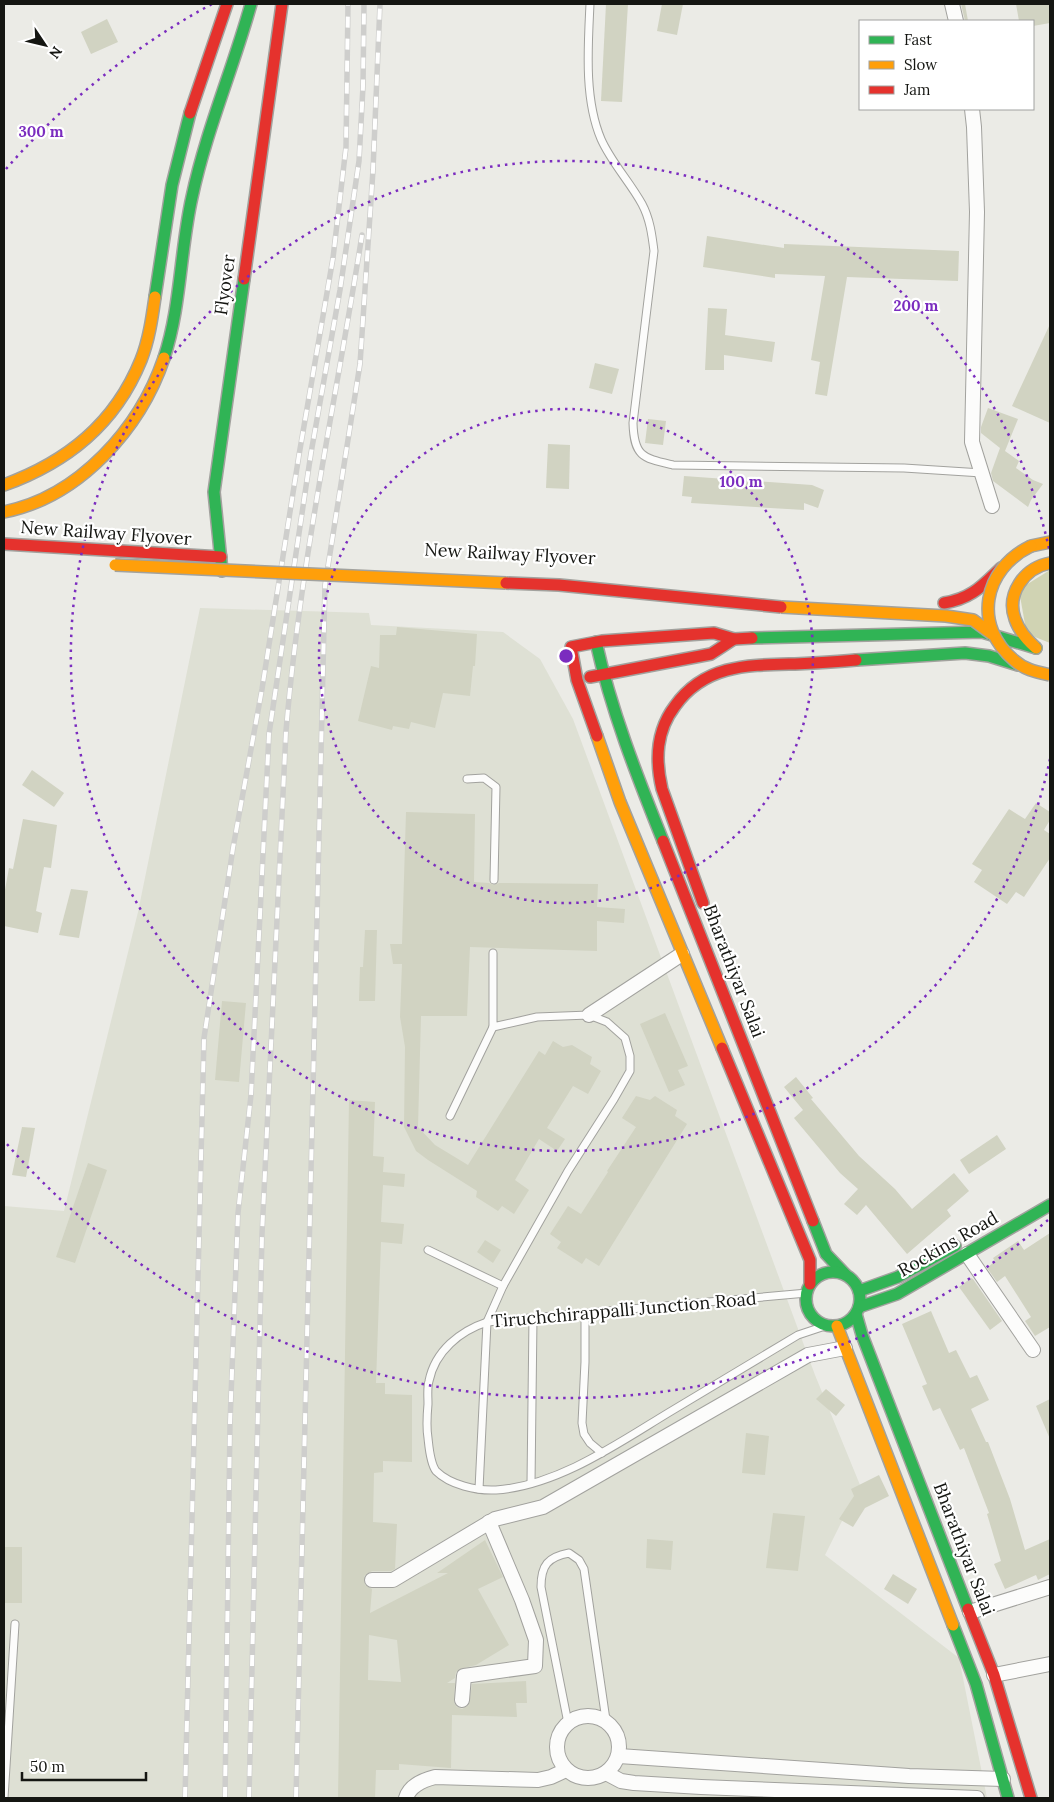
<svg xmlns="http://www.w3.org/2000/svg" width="1054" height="1802" font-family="Lora,serif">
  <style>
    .built { fill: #dee0d4 }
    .green { fill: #d0d3b3 }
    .building { fill: #d1d3c2; fill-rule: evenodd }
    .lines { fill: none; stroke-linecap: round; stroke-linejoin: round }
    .lane-casing { stroke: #a2a29e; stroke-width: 9 }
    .street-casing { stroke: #a2a29e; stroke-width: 16 }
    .fast-casing { stroke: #a2a29e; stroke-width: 14 }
    .slow-casing { stroke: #a2a29e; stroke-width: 14 }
    .jam-casing { stroke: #a2a29e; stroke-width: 14 }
    .lane { stroke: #fcfcfb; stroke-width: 7 }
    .street { stroke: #fcfcfb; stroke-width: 14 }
    .fast { stroke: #30b455; stroke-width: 11 }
    .slow { stroke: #ff9f0a; stroke-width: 11 }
    .jam { stroke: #e5322d; stroke-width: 11 }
    .rail-casing { stroke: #cececc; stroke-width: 5.5 }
    .rail { stroke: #fff; stroke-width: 4; stroke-dasharray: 11; stroke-linecap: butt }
    .slow-bridge-casing { stroke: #a2a29e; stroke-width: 14; stroke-linecap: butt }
    .jam-bridge-casing { stroke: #a2a29e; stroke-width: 14; stroke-linecap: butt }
    .slow-bridge { stroke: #ff9f0a; stroke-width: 11 }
    .jam-bridge { stroke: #e5322d; stroke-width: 11 }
    .ring { fill: none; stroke: #7b2cbf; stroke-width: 2.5; stroke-dasharray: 2.5 5 }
    .labels { text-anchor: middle; stroke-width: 4.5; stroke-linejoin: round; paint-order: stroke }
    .street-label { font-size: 18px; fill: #151612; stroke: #fff }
    .centre { fill: #7b2cbf; stroke: #fff; stroke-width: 2.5 }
    .ring-label { font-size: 15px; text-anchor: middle; font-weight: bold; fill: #7b2cbf; stroke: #fff; stroke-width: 4.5; stroke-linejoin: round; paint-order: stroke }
  </style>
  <rect width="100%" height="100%" fill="#ebebe6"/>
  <path class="built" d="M 200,608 L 369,613 L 371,625 L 503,632 L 540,659 L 573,719 L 815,1375 L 860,1485 L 825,1555 L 959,1658 L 987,1798 L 4,1798 L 4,1206 L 64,1211 L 138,912 Z"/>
  <path class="green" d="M 1050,570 L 1050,643 L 1035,637 L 1026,630 L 1020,596 L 1026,585 Z"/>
  <g class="building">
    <path d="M 606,4 L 628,4 L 622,102 L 601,101 Z"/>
    <path d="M 662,4 L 683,4 L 677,35 L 657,31 Z"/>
    <path d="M 961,4 L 965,4 L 968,21 L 965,21 Z"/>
    <path d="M 1016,4 L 1050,4 L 1050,23 L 1033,26 L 1033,21 L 1019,21 Z"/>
    <path d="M 107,19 L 118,42 L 91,54 L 81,32 Z"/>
    <path d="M 707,236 L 784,248 L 784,244 L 959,251 L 958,281 L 847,277 L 827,396 L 815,394 L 820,362 L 811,360 L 825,276 L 775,274 L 775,278 L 703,267 Z"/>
    <path d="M 708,308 L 727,309 L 725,335 L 775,342 L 772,362 L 724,355 L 724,370 L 705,370 Z"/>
    <path d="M 1050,324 L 1050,423 L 1012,406 Z"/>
    <path d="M 595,363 L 619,369 L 612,394 L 589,388 Z"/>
    <path d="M 988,408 L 1018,419 L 1005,451 L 1019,461 L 1016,468 L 1033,480 L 1043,484 L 1031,500 L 1028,507 L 993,481 L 991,473 L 1000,448 L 981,433 L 981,427 Z"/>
    <path d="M 648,419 L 666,421 L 663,445 L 645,443 Z"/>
    <path d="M 548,444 L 570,445 L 569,489 L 546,488 Z"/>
    <path d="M 684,476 L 812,485 L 824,490 L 818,508 L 804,503 L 804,510 L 691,503 L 692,497 L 682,496 Z"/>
    <path d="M 397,627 L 477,634 L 475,666 L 473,666 L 470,696 L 443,693 L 435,728 L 411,722 L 409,729 L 393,726 L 392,730 L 358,721 L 371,666 L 379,668 L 380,635 L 396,635 Z"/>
    <path d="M 32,770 L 64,793 L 54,807 L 22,785 Z"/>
    <path d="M 1036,803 L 1050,812 L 1050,820 L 1044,830 L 1050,834 L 1050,858 L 1024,897 L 1016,892 L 1007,904 L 974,882 L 982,870 L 972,864 L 1009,809 L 1025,819 Z"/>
    <path d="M 406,812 L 475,814 L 474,882 L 489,883 L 494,885 L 499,883 L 598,884 L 597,907 L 625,909 L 624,923 L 597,921 L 597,951 L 470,947 L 467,1016 L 421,1016 L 418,1127 L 435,1145 L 468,1165 L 539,1051 L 545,1055 L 553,1041 L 563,1047 L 572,1045 L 592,1057 L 590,1064 L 601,1071 L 588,1094 L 573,1086 L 547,1128 L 565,1139 L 557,1151 L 539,1139 L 515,1180 L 529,1190 L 514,1214 L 502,1206 L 498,1211 L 476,1197 L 477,1191 L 428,1160 L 416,1151 L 404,1127 L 405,1047 L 400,1017 L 402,964 L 393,964 L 390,944 L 402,944 Z"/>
    <path d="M 23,819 L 57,825 L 51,868 L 44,867 L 36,911 L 42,913 L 38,933 L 4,926 L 4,895 L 9,868 L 13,869 Z"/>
    <path d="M 71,889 L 88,891 L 79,938 L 59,935 Z"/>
    <path d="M 365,930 L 377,930 L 375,1001 L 359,1001 L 360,967 L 363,967 Z"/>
    <path d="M 222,1001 L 246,1003 L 239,1082 L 215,1080 Z"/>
    <path d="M 665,1013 L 688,1066 L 678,1070 L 685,1085 L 669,1092 L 640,1024 Z"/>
    <path d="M 796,1077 L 813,1098 L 811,1099 L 859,1156 L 895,1189 L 912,1209 L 954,1173 L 969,1191 L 947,1210 L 951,1216 L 907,1254 L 866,1205 L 857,1215 L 844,1204 L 858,1189 L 840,1173 L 794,1118 L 803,1110 L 784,1087 Z"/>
    <path d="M 636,1096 L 650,1100 L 655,1096 L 677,1110 L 675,1116 L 687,1124 L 599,1266 L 586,1258 L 582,1264 L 557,1248 L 561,1242 L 550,1234 L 568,1206 L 581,1214 L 608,1172 L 607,1171 L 636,1127 L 622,1118 Z"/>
    <path d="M 349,1100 L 375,1102 L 373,1156 L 384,1157 L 383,1172 L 405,1174 L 404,1187 L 383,1185 L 381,1222 L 404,1224 L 402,1244 L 381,1242 L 376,1383 L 385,1383 L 385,1394 L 412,1395 L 412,1462 L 383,1461 L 383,1472 L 374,1473 L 373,1522 L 397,1524 L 395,1569 L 391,1571 L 372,1571 L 364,1576 L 365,1585 L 372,1589 L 370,1613 L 448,1573 L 437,1573 L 485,1540 L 503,1577 L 478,1589 L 509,1645 L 476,1665 L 460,1669 L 456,1672 L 455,1678 L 447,1683 L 455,1683 L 454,1703 L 457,1707 L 462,1709 L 469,1705 L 472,1684 L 526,1681 L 527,1703 L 516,1703 L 517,1717 L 452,1715 L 451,1768 L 399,1764 L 399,1770 L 376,1770 L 375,1798 L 338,1798 ZM 369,1635 L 397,1640 L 401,1682 L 368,1680 Z"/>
    <path d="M 22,1127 L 35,1128 L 26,1177 L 12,1175 Z"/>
    <path d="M 997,1135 L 1006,1149 L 969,1174 L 960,1160 Z"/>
    <path d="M 88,1163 L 107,1170 L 75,1263 L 56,1257 Z"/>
    <path d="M 1050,1233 L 1050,1327 L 1035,1336 L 1025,1321 L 1031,1317 L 1005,1276 L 997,1282 L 987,1268 L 995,1261 L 993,1258 L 1018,1241 L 1024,1250 Z"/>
    <path d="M 485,1240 L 501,1250 L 493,1263 L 477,1252 Z"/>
    <path d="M 971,1278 L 973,1279 L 1002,1321 L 990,1330 L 959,1287 Z"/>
    <path d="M 931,1311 L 949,1353 L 956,1350 L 970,1378 L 977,1375 L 989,1400 L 971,1409 L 986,1442 L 988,1442 L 1010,1499 L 1025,1550 L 1050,1539 L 1050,1574 L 1038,1580 L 1036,1575 L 1005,1589 L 994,1564 L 1001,1561 L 987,1514 L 989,1513 L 964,1448 L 960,1450 L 940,1408 L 933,1411 L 922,1386 L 927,1384 L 902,1324 Z"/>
    <path d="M 826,1389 L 845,1405 L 836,1416 L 816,1399 Z"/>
    <path d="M 1050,1399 L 1050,1439 L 1036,1406 Z"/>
    <path d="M 746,1433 L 769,1436 L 765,1475 L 742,1473 Z"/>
    <path d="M 879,1475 L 889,1496 L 865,1508 L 853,1527 L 839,1519 L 854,1496 L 851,1489 Z"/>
    <path d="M 773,1513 L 805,1516 L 798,1571 L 766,1568 Z"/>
    <path d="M 647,1539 L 673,1541 L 671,1570 L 646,1568 Z"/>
    <rect x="4" y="1547" width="18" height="56"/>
    <path d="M 893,1574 L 917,1589 L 908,1604 L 884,1589 Z"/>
  </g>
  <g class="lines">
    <g class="lane-casing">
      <g id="lane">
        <path d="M 590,4 C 588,47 584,99 601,139 C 611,162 630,182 642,204 C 650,219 652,235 654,251 L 633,423 C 634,457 643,458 673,465 L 904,468 L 982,473"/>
        <path d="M 467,779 L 484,778 L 496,787 L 494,880"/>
        <path d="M 493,953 L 493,1027 L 537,1017 L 589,1015 L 607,1022 L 625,1038 L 630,1056 L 630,1071 L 614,1099 L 568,1171 L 503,1286"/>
        <path d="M 450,1116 L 493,1027"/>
        <path d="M 428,1250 L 503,1286 L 487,1322 L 479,1489"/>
        <path d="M 807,1293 L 487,1322 C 460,1331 435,1351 429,1381 C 427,1388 428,1396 428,1404 C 427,1415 426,1426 428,1438 C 429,1447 430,1463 436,1471 C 450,1485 477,1491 496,1490 C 557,1486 617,1444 668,1413 C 711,1387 754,1361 798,1335 L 828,1325"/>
        <path d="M 585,1314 L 585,1362 L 582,1423 L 584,1434 L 590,1443 L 602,1453"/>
        <path d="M 531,1483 L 533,1318"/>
        <path d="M 568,1723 L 541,1587 C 541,1565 548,1557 569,1553 L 579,1560 L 584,1569 L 606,1720"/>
        <path d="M 4,1798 L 15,1624"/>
      </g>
    </g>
    <g class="street-casing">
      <g id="street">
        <path d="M 952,4 L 956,21"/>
        <path d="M 972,109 L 974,127 L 977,212 L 972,442 L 992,506"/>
        <path d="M 589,1015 L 682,954"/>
        <path d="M 967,1254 L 1033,1350"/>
        <path d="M 372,1580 L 393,1580 L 495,1519 L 543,1507 L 808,1355 L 845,1348"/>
        <path d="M 970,1612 L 1050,1587"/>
        <path d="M 994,1675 L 1050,1664"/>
        <path d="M 462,1700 L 464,1676 L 535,1666 L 536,1640 L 522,1600 L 489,1522"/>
        <circle cx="588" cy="1747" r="31"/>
        <path d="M 619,1756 L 909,1776 L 1003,1779"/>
        <path d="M 606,1773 L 621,1781 L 634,1783 L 701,1787 L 977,1798"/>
        <path d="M 406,1798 C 410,1785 423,1780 435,1777 L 538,1780 L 551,1777 L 566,1770"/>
      </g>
    </g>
    <g class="fast-casing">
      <g id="fast">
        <path d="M 155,297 L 172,185 L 190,113"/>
        <path d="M 164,358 C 181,307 180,250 192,197 C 206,131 233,69 251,4"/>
        <path d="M 222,571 L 214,492 L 244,279"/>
        <path d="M 752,638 L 982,632 L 1036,648"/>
        <path d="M 596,642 C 611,710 637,776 663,841"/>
        <path d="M 856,660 L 965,653 L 989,656 L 1018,665"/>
        <path d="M 813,1221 L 826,1254 L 845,1274"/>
        <circle cx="833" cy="1299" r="27"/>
        <path d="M 859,1291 L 898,1277 L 955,1246"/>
        <path d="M 859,1307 L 897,1294 L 1050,1205"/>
        <path d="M 856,1314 L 862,1335 L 968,1609"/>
        <path d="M 953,1625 L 976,1684 L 1008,1798"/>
      </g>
    </g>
    <g class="slow-casing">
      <g id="slow">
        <path d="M 4,485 C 67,462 115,424 141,360 C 149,340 152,318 155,297"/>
        <path d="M 4,512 C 79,497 140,429 164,358"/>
        <path d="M 1031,546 L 1050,542"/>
        <path d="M 1036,648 C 1027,640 1019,631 1015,619 C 1006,594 1024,568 1050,563"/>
        <path d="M 597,736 L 620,802 L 722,1048"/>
        <path d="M 837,1326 L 953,1625"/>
      </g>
    </g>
    <g class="jam-casing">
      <g id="jam">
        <path d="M 190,113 L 227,4"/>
        <path d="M 244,279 L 282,4"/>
        <path d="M 4,544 L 221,557"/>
        <path d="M 944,603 C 971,599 982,586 1001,568"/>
        <path d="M 590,677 L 711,654 L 734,639"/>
        <path d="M 597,736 L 577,680 L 571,647 L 602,641 L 714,633 L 734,639 L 752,638"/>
        <path d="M 663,841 L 813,1221"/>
        <path d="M 703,903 L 662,789 C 655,759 656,731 675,706 C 705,664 749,665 795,664 C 816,663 836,662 856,660"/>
        <path d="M 722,1048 L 810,1260 L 810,1284"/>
        <path d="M 968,1609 L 994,1675 L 1031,1798"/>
      </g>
    </g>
    <use href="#lane" class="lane"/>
    <use href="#street" class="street"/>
    <use href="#fast" class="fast"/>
    <use href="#slow" class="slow"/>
    <use href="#jam" class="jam"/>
    <g class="rail-casing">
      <g id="rail">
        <path d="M 185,1798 L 204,1038 L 233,848 L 262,689 L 299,455 L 333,258 L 346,147 L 348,4"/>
        <path d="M 225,1798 L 230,1423 L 238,1213 L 251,1095 L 269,734 L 311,453 L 340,290 L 359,161 L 363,86 L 364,4"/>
        <path d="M 249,1798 L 262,1234 L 286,731 C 300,564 336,400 362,235"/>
        <path d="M 296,1798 L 325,585 L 360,364 L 373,170 L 380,4"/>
      </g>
    </g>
    <use href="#rail" class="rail"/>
    <g class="slow-bridge-casing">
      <g id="slow-bridge">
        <path d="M 1031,546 C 983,569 972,626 1015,661 C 1025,670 1037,672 1050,675"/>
        <path d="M 115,565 L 506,583"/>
        <path d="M 781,607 L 946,616 L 973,620 L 992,634"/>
      </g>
    </g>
    <g class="jam-bridge-casing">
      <path id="jam-bridge" d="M 506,583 L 559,585 L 781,607"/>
    </g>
    <use href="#slow-bridge" class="slow-bridge"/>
    <use href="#jam-bridge" class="jam-bridge"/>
  </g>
  <g class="ring">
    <circle cx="566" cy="656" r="247"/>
    <path d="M1050 759A495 495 0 1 1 1050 553"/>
    <path d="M1048 1220A742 742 0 0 1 6 1143M6 169A742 742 0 0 1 212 4"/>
  </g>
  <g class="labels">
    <g class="street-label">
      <text transform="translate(225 285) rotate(-82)" y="6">Flyover</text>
      <text transform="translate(106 533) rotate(4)" y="6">New Railway Flyover</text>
      <text transform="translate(510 554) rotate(3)" y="6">New Railway Flyover</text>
      <text transform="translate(734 971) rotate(69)" y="6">Bharathiyar Salai</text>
      <text transform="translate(948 1244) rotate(-30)" y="6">Rockins Road</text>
      <text transform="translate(624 1310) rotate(-5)" y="6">Tiruchchirappalli Junction Road</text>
      <text transform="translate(964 1549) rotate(69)" y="6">Bharathiyar Salai</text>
    </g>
  </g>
  <circle cx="566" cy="656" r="8" class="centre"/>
  <g class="ring-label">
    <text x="41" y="137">300 m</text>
    <text x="916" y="311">200 m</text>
    <text x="741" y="487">100 m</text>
  </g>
  <rect width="1054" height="1802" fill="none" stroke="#151612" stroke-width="10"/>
  <rect x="859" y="20" width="175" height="90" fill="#ffffff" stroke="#a1a2a0"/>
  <rect x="869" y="36" width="25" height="8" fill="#30b455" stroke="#a1a2a0"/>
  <text x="904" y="45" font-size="15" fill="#151612">Fast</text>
  <rect x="869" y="61" width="25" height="8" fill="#ff9f0a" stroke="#a1a2a0"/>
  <text x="904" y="70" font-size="15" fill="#151612">Slow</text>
  <rect x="869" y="86" width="25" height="8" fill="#e5322d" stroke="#a1a2a0"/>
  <text x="904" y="95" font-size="15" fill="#151612">Jam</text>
  <g transform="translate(45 45) rotate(125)" stroke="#ffffff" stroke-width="4" paint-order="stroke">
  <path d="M0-4L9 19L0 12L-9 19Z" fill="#151612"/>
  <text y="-8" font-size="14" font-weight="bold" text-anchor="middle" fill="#151612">N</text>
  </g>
  <path d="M22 1772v8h124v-8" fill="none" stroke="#151612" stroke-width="2.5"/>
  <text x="30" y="1772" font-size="15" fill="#151612" stroke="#ffffff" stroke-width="4" paint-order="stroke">50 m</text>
</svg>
